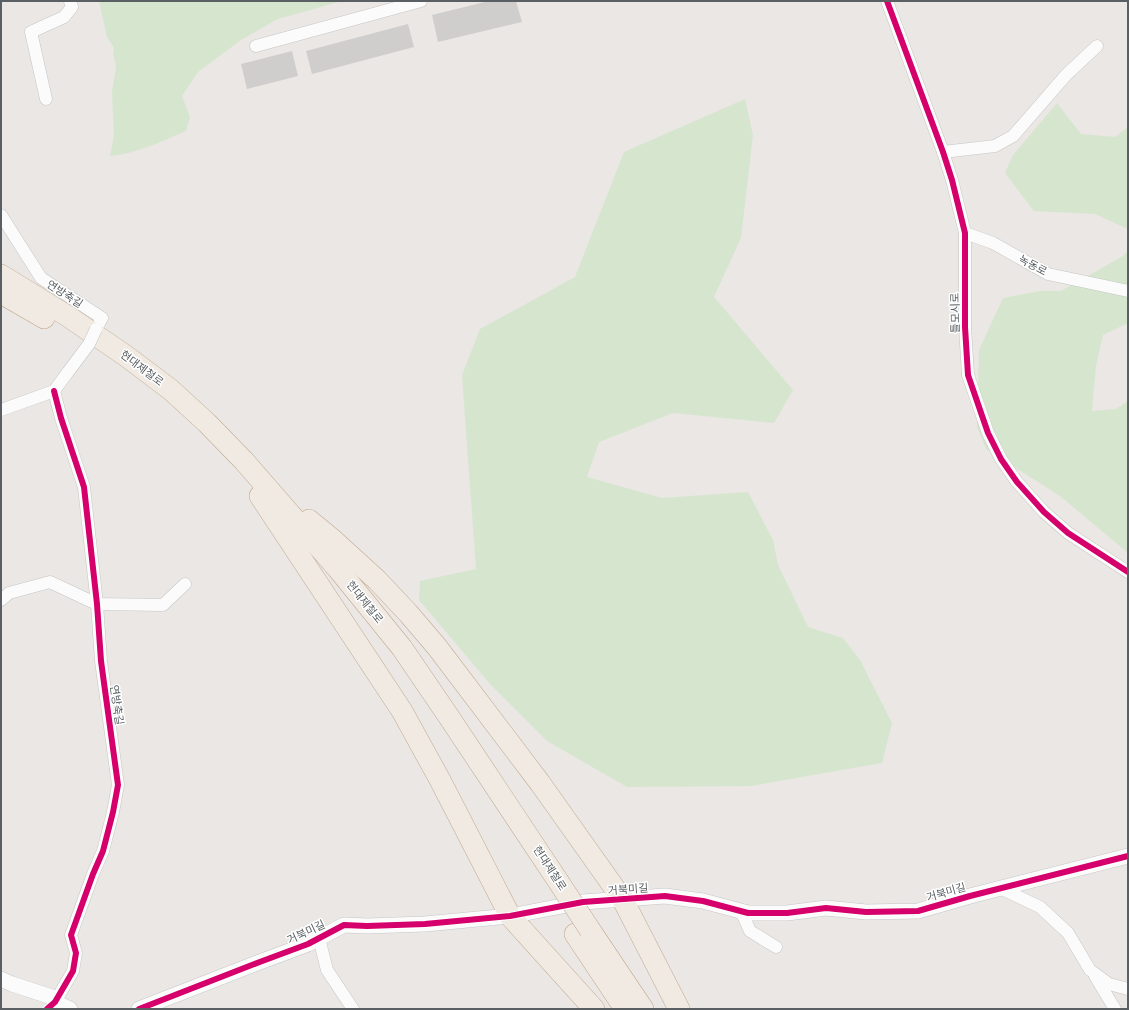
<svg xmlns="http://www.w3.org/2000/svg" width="1129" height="1010" font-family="'PT Sans','Noto Sans KR',sans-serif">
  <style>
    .green { fill: #d6e6ce }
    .building { fill: #d0cecd }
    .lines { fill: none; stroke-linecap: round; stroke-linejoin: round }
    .minor-casing { stroke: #c6c6c6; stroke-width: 13 }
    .tertiary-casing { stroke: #c6c6c6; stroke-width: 16 }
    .trunk-casing { stroke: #c1a891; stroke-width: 22 }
    .minor { stroke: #fcfbfb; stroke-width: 12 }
    .tertiary { stroke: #fcfbfb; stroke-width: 15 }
    .trunk { stroke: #f0eae2; stroke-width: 21 }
    .minor-bridge-casing { stroke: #c6c6c6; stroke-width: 13; stroke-linecap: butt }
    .trunk-bridge-casing { stroke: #c1a891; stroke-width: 22; stroke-linecap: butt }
    .minor-bridge { stroke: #fcfbfb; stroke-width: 12 }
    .trunk-bridge { stroke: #f0eae2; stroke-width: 21 }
    .cycleway-casing { stroke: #fff; stroke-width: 8 }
    .cycleway { stroke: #d6006c; stroke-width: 6 }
    .labels { text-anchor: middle; stroke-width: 3; stroke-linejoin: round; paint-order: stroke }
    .street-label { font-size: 11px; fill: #595f62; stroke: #fff }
  </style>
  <rect width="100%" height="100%" fill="#eae7e4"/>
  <g class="green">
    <path d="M 99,1 L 342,1 L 278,19 L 241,40 L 198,72 L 182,96 L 190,117 L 186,131 C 163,141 135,154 110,156 L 114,136 L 112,92 L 116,67 L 113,53 L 114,48 L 107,37 Z"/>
    <path d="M 745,99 L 753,135 L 741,238 L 714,297 L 793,390 L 774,423 L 673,413 L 599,442 L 587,477 L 662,498 L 748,492 L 773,540 L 778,565 L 808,627 L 843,638 L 860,660 L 892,723 L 882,763 L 751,786 L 627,787 L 547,741 L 490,684 L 419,600 L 420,581 L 476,569 L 462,375 L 480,329 L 575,277 L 624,152 Z"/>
    <path d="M 1057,103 L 1081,134 L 1115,137 L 1128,127 L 1128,229 L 1095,214 L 1034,211 L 1005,173 L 1013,155 Z"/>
    <path d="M 1128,251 L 1128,323 L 1103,335 L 1096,366 L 1092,411 L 1116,409 L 1128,401 L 1128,553 L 1060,496 L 986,449 L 977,427 L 979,350 L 1003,298 L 1040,291 L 1061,291 L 1123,256 Z"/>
  </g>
  <g class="building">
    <path d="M 489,1 L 516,1 L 522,22 L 438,42 L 432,15 Z"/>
    <path d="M 408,24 L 414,47 L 312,74 L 306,51 Z"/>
    <path d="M 292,51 L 298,76 L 247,89 L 241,64 Z"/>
  </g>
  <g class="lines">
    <g class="minor-casing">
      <g id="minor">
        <path d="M 887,1 L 943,152 L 952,180 L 965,233 L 965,327 L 968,375 L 988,433 L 1001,459 L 1017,482 L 1044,512 L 1068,533 L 1128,572"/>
        <path d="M 256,46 L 421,1"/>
        <path d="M 46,99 L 31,32 L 64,17 L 72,7 L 70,1"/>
        <path d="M 943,152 L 995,146 L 1013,136 L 1066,75 L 1097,46"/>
        <path d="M 1,215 L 41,278 L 102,318 L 96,329"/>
        <path d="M 965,233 L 993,243 L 1048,274 L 1128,291"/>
        <path d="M 54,391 L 61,418 L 84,487 L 97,604 L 101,661 L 118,785 L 113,812 L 103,851 L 93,874 L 71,935 L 76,953 L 73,971 L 55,1002"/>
        <path d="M 1,410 L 54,391 L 68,372"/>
        <path d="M 1,600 L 9,593 L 50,582 L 97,604 L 163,605 L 185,584"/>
        <path d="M 1000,888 L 1040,907 L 1068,933 L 1090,970 L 1109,984 L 1128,989"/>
        <path d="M 741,911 L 750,931 L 776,947"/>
        <path d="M 319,938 L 327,970 L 353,1009"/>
        <path d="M 1095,976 L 1115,1009"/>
      </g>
    </g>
    <g class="tertiary-casing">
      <g id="tertiary">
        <path d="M 1,979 L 12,984 L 52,997 L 55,1002 L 70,1009"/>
        <path d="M 139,1009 L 257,963 L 308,944 L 344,925 L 367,926 L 425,924 L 510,916 L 583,902 L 665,896 L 703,901 L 748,913 L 787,913 L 826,908 L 866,912 L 918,911 L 970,896 L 1128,856"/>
      </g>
    </g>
    <g class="trunk-casing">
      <g id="trunk">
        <path d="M 1,275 L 69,317 L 126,356 L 171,390 L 207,423 L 244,461 L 338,569 L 402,648 L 449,717 L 558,881"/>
        <path d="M 1,293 L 44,318"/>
        <path d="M 260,496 L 402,711 L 440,780 L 510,916 L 594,1009"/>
        <path d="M 309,520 L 332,539 L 377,580 L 408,613 L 437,647 L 540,783 L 623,900 L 679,1009"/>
        <path d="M 590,930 L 643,1009"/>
        <path d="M 575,934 L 625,1009"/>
      </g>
    </g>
    <use href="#minor" class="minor"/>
    <use href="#tertiary" class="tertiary"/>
    <use href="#trunk" class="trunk"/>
    <g class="minor-bridge-casing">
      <path id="minor-bridge" d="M 68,372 L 89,344 L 96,329"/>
    </g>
    <g class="trunk-bridge-casing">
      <path id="trunk-bridge" d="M 558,881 L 590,930"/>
    </g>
    <use href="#minor-bridge" class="minor-bridge"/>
    <use href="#trunk-bridge" class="trunk-bridge"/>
    <g class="cycleway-casing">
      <g id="cycleway">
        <path d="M 887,1 L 943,152 L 952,180 L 965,233 L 965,327 L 968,375 L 988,433 L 1001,459 L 1017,482 L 1044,512 L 1068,533 L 1128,572"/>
        <path d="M 47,1009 L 55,1002 L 73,971 L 76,953 L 71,935 L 93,874 L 103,851 L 113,812 L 118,785 L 101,661 L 97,604 L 84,487 L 61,418 L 54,391"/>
        <path d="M 139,1009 L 257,963 L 308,944 L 344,925 L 367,926 L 425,924 L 510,916 L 583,902 L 665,896 L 703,901 L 748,913 L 787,913 L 826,908 L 866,912 L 918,911 L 970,896 L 1128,856"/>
      </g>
    </g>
    <use href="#cycleway" class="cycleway"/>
  </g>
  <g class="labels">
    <g class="street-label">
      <text transform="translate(1033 265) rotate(28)" y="4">녹동로</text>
      <text transform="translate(65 294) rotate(33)" y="4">연방축길</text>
      <text transform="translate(955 313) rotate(-91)" y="4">틀모시로</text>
      <text transform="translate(142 368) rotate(37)" y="4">현대제철로</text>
      <text transform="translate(365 602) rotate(51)" y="4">현대제철로</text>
      <text transform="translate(117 705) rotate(82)" y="4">연방축길</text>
      <text transform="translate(550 868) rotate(57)" y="4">현대제철로</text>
      <text transform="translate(628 889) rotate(-4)" y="4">거북미길</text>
      <text transform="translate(946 892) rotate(-16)" y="4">거북미길</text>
      <text transform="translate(306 932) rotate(-25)" y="4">거북미길</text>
    </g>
  </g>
  <rect width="1129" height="1010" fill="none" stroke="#595f62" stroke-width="4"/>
</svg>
